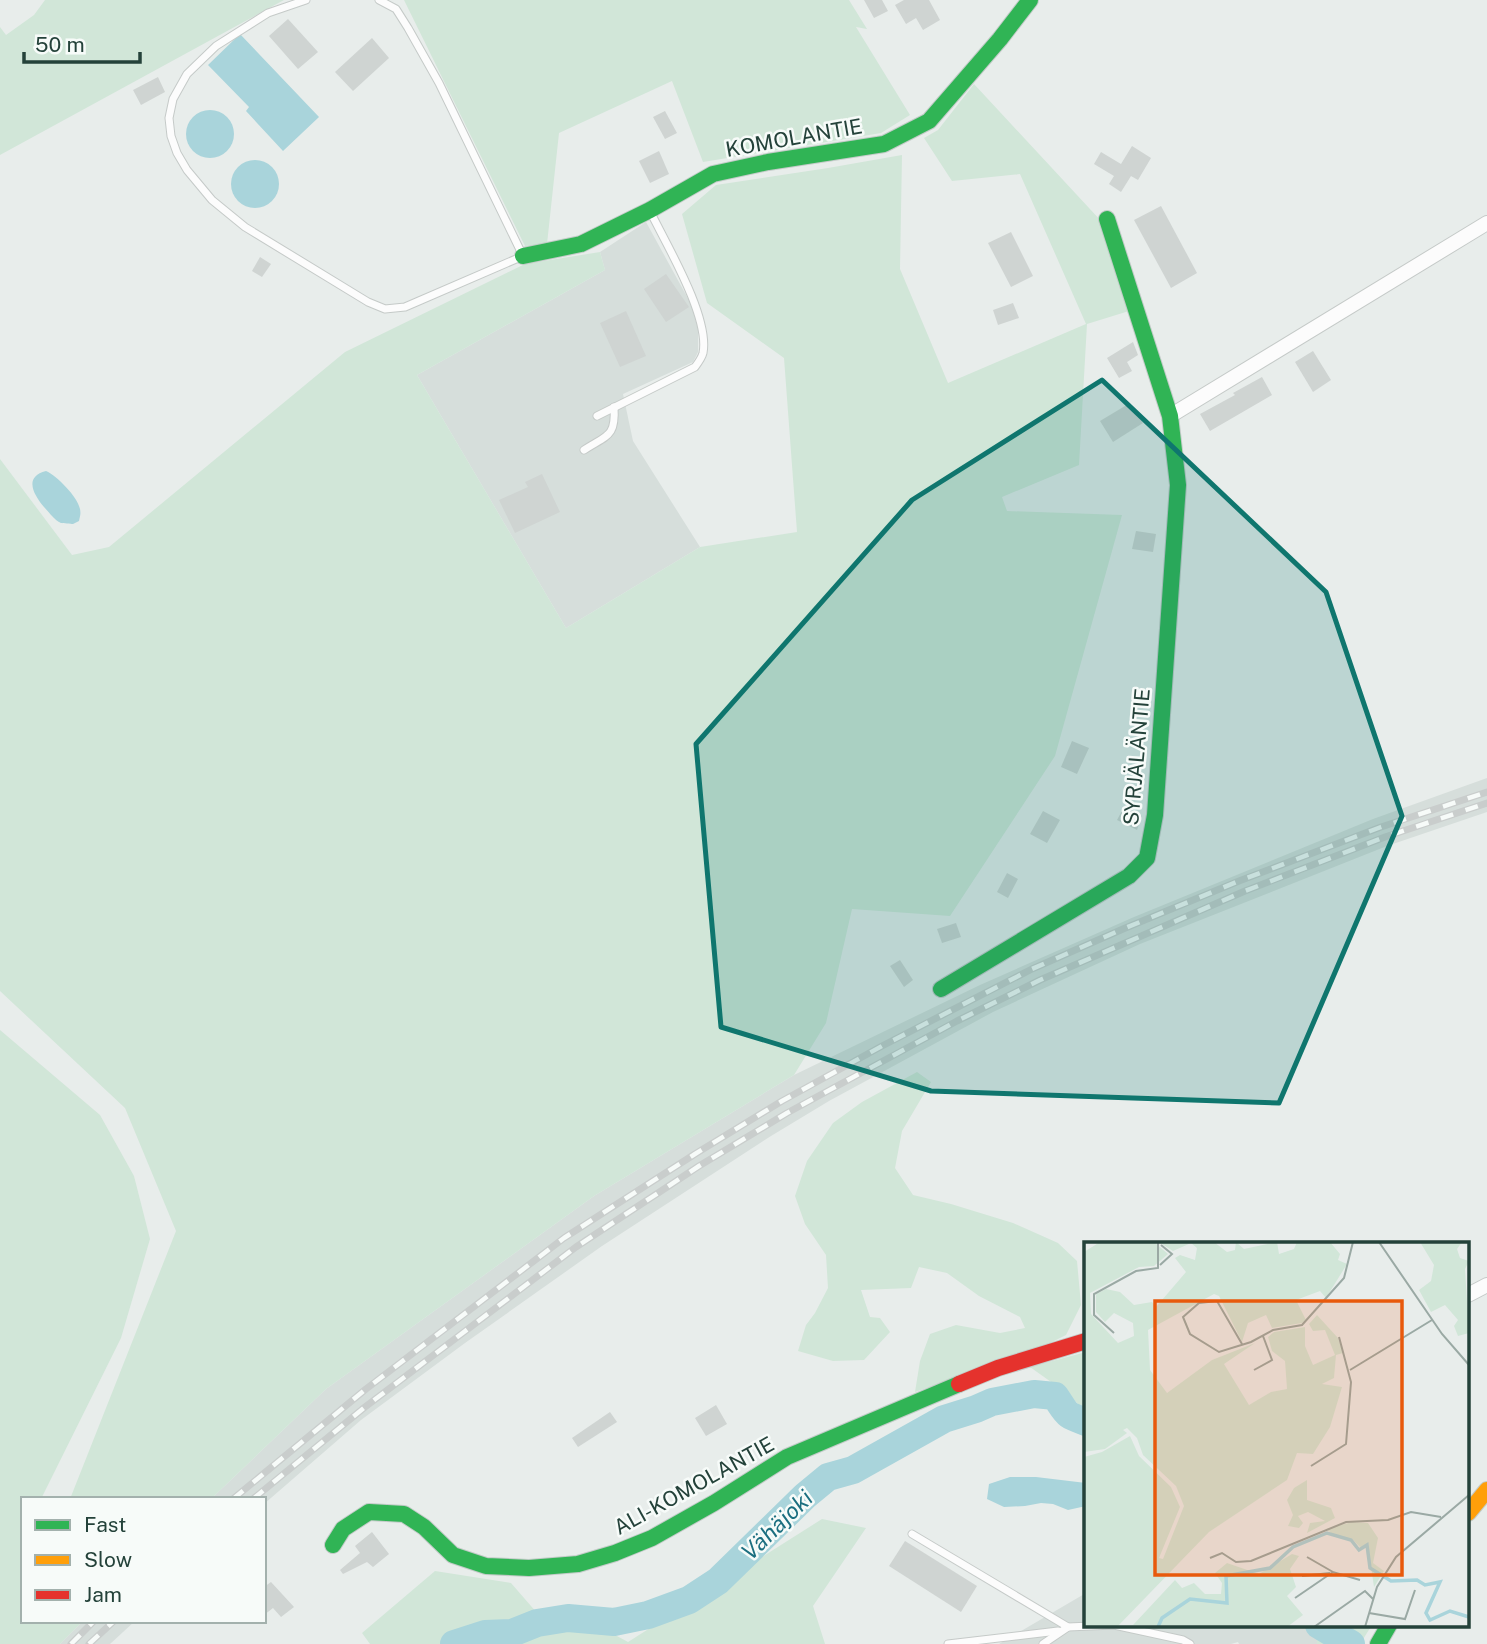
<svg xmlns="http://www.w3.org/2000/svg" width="1487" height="1644" font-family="'Public Sans',sans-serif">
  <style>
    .built { fill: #d6dedb }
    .green { fill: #d1e6d8 }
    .water { fill: #a9d4db }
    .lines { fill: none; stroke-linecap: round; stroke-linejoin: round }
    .river { stroke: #a9d4db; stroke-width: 28 }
    .building { fill: #cfd4d2 }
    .lane-casing { stroke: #c5cac8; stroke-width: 9 }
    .street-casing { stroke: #c5cac8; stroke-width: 16 }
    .fast-casing { stroke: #c3cbc8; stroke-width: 18 }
    .slow-casing { stroke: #c3cbc8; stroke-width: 18 }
    .jam-casing { stroke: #c3cbc8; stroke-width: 18 }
    .lane { stroke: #fcfcfc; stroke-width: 7 }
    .street { stroke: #fcfcfc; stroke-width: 14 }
    .fast { stroke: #30b455; stroke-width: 16 }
    .slow { stroke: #ff9f0a; stroke-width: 16 }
    .jam { stroke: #e5322d; stroke-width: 16 }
    .rail-casing { stroke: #c9cdcc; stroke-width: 7 }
    .rail { stroke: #f7fbf9; stroke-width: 4.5; stroke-dasharray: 13; stroke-linecap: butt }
    .marked { fill: #0f766e; fill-opacity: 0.2; stroke: #0f766e; stroke-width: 5; stroke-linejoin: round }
    .labels { text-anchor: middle; stroke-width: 5; stroke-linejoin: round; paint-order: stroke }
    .street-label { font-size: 21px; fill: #24423a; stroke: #f7fbf9 }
    .water-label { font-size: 23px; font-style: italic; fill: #1c6f80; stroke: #f7fbf9 }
    .inset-river { fill: none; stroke: #a9d4db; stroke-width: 3.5 }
    .inset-road { fill: none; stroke: #9aa9a4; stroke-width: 2 }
    .view { fill: #e8590c; fill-opacity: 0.15; stroke: #e8590c; stroke-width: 3.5 }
    .inset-edge { fill: none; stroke: #24423a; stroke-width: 3.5 }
  </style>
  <rect width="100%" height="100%" fill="#e8edeb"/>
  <g class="built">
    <path d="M 646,222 L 691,304 L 698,329 L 698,352 L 693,362 L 623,394 L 633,441 L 700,547 L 566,628 L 417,375 L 605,270 L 600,252 Z"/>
    <path d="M 1487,778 L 1487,812 L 1387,846 L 1140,944 L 993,1012 L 829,1101 L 771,1136 L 602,1246 L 465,1343 L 361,1420 L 264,1504 L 264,1499 L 211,1499 L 326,1389 L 594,1196 L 794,1075 L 980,985 L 1134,917 L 1373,819 Z"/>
    <path d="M 1086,1593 L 1086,1625 L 1308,1625 L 1317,1631 L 1317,1644 L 1239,1644 L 1238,1642 L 1231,1644 L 999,1644 Z"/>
    <path d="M 83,1621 L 135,1621 L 110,1644 L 60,1644 Z"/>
  </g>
  <g class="green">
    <path d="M 45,0 L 284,0 L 0,155 L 0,27 L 6,35 L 34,15 Z"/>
    <path d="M 404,0 L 849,0 L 867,29 L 856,27 L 910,115 L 881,133 L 703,162 L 672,81 L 559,133 L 547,244 L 525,246 Z"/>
    <path d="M 974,84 L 1102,222 L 1129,311 L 1087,324 L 1079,465 L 1002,497 L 1007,511 L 1122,515 L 1055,756 L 950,916 L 852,909 L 826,1023 L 794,1075 L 594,1196 L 326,1389 L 211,1499 L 70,1499 L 176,1231 L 125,1108 L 0,991 L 0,459 L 72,555 L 109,547 L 345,352 L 525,264 L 600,252 L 605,270 L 417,375 L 566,628 L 700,547 L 797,532 L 784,358 L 707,303 L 682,214 L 716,185 L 828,168 L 902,155 L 900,269 L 948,383 L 1086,324 L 1020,174 L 952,181 L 924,138 L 938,130 Z"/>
    <path d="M 0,1030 L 100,1115 L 134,1176 L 150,1239 L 121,1338 L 41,1499 L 23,1499 L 23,1536 L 21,1541 L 23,1542 L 23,1621 L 83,1621 L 60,1644 L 0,1644 Z"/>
    <path d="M 917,1072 L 931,1082 L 902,1131 L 895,1168 L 913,1195 L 951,1204 L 1013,1223 L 1058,1243 L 1077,1261 L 1081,1305 L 1066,1335 L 1030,1353 L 915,1392 L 920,1361 L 930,1334 L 956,1325 L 1000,1333 L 1025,1328 L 1020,1317 L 979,1296 L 947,1273 L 919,1267 L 911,1288 L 861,1290 L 870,1317 L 880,1318 L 890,1332 L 864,1360 L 833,1361 L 798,1351 L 806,1325 L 815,1313 L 828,1288 L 826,1255 L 805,1224 L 795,1196 L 807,1161 L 833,1123 L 862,1102 Z"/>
    <path d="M 1086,1352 L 1086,1412 L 1068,1394 L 1030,1367 Z"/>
    <path d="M 822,1519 L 866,1528 L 813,1606 L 825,1644 L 370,1644 L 362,1633 L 435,1571 L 511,1583 L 551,1629 L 595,1624 L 628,1642 Z"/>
    <path d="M 1317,1625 L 1372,1625 L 1360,1644 L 1317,1644 Z"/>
  </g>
  <g class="water">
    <path d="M 240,34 L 319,117 L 283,151 L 246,111 L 249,107 L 208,65 Z"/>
    <circle cx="210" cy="134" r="24"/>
    <circle cx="255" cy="184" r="24"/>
    <path d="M 46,471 C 57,476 78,497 80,509 C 81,514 80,516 79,521 L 73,524 C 71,524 63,523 61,523 C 54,520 49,512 44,507 C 34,495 23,477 46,471 Z"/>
    <path d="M 1010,1477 L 1036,1477 L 1086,1483 L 1086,1506 L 1068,1510 L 1053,1504 L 1041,1503 L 1025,1506 L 1004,1507 L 987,1499 L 989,1484 Z"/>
  </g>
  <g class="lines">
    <g class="river">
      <path d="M 1319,1625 L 1351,1644"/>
      <path d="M 454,1644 L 485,1634 L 512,1633 L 537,1623 L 568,1618 L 614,1622 L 648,1615 L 689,1600 L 718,1581 L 805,1496 L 828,1477 L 853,1470 L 944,1419 L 976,1409 L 992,1402 L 1034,1394 L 1055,1396 C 1068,1415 1064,1414 1086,1422"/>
    </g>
  </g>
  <g class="building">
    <path d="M 864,0 L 882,0 L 888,11 L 874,18 Z"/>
    <path d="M 904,0 L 929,0 L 940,20 L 923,30 L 916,18 L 906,24 L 895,5 Z"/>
    <path d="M 288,19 L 318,52 L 298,69 L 269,36 Z"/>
    <path d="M 372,38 L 389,58 L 353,91 L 335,72 Z"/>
    <path d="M 158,77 L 165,92 L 141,105 L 133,90 Z"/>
    <path d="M 665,111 L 677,133 L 665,139 L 653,117 Z"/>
    <path d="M 1132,146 L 1151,158 L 1138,180 L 1131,176 L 1121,192 L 1109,184 L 1114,176 L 1094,164 L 1101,152 L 1121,164 Z"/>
    <path d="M 659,151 L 669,174 L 650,183 L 639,161 Z"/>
    <path d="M 1161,206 L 1197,273 L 1171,288 L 1134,220 Z"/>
    <path d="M 1011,232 L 1033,276 L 1011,287 L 988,243 Z"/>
    <path d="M 260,257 L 271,264 L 262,277 L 252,271 Z"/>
    <path d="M 666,274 L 689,307 L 666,322 L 644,289 Z"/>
    <path d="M 1013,303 L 1019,318 L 998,325 L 993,310 Z"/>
    <path d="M 626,311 L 646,356 L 620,367 L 600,323 Z"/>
    <path d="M 1133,342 L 1138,355 L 1127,362 L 1132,371 L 1119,378 L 1107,358 Z"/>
    <path d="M 1313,351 L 1331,380 L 1313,392 L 1295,362 Z"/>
    <path d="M 1262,377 L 1272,395 L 1210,431 L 1200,414 L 1235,395 L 1233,393 Z"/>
    <path d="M 1130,403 L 1143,423 L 1113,442 L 1100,421 Z"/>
    <path d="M 542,474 L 560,512 L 515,533 L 499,500 L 528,487 L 525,482 Z"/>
    <path d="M 1136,531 L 1156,534 L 1153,552 L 1132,549 Z"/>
    <path d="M 1072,741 L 1089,748 L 1077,774 L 1061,767 Z"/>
    <path d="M 1124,807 L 1142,816 L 1137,830 L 1117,820 Z"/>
    <path d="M 1043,811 L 1060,820 L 1047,843 L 1030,834 Z"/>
    <path d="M 1007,873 L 1018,879 L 1008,898 L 997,892 Z"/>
    <path d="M 956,923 L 961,937 L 942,943 L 937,929 Z"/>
    <path d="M 900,960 L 913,980 L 904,987 L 890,966 Z"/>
    <path d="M 716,1405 L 727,1424 L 706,1436 L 695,1418 Z"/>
    <path d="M 610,1412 L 617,1422 L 578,1447 L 572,1438 Z"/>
    <path d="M 372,1532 L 389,1554 L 373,1567 L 367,1562 L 343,1574 L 340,1570 L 360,1553 L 355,1546 Z"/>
    <path d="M 905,1541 L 977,1586 L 961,1612 L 889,1566 Z"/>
    <path d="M 271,1582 L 294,1607 L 281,1617 L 273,1608 L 264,1615 L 264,1587 Z"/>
  </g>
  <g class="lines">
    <g class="lane-casing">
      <g id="lane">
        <path d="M 306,0 L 268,13 L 216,46 L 187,74 L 173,99 L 169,118 L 171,136 L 177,153 L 187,170 L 212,200 L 245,227 L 368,302 L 385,309 L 405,307 L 523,256 L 439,83 L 408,28 L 396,9 L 379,0"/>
        <path d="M 597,416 L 695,367 C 698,363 702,357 703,353 C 710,317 666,244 650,211"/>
        <path d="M 584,450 C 607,435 616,437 614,407"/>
        <path d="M 912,1534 L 1068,1627"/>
        <path d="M 948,1644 L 1058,1631"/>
        <path d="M 1043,1644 L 1068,1627 L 1114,1625 L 1183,1640 L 1190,1644"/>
      </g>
    </g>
    <g class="street-casing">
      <g id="street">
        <path d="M 1170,416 L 1487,223"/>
        <path d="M 1468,1295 L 1487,1285"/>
      </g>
    </g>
    <g class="fast-casing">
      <g id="fast">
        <path d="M 523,256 L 581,244 L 650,210 L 713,174 L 768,162 L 884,144 L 929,121 L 1000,39 L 1030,0"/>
        <path d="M 941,989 L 1129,876 L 1147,858 L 1155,815 L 1178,485 L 1170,416 L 1107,219"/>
        <path d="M 333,1545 L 343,1529 L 369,1512 L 404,1514 L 424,1527 L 453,1555 L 486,1566 L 529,1568 L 578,1564 L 615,1553 L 652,1538 L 714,1503 L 787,1457 L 959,1384"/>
        <path d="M 1378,1644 L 1389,1625"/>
      </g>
    </g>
    <g class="slow-casing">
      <path id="slow" d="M 1468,1513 L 1487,1490"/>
    </g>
    <g class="jam-casing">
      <path id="jam" d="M 959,1384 L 998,1368 L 1086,1341"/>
    </g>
    <use href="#lane" class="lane"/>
    <use href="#street" class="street"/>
    <use href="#fast" class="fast"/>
    <use href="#slow" class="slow"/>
    <use href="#jam" class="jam"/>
    <g class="rail-casing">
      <g id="rail">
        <path d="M 233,1499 L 366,1389 L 564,1238 L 695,1154 L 782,1101 L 882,1046 L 1032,969 L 1123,929 L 1239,881 L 1381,827 L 1487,792"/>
        <path d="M 253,1499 L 365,1407 L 576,1247 L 699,1166 L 787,1113 L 957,1021 L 1040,980 L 1245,891 L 1385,837 L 1487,803"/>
        <path d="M 71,1644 L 94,1621"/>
        <path d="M 89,1644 L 114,1621"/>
      </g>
    </g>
    <use href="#rail" class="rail"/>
  </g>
  <path class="marked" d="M 1102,380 L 1326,592 L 1402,816 L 1279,1103 L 931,1091 L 721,1027 L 696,744 L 912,500 Z"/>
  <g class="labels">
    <g class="street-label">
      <text transform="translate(794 138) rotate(-10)" y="7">KOMOLANTIE</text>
      <text transform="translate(1137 757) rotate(-85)" y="7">SYRJÄLÄNTIE</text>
      <text transform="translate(694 1486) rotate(-29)" y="7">ALI-KOMOLANTIE</text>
    </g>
    <g class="water-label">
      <text transform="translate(777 1525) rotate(-44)" y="8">Vähäjoki</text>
    </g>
  </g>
  <g transform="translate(1084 1242)">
    <rect width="385" height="385" fill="#e8edeb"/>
    <path d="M 16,0 L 70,0 L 84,12 L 70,24 L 55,25 L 6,51 L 7,72 L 34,101 L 50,94 L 49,81 L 30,71 L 21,80 L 12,70 L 12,52 L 22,47 L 36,50 L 50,63 L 68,60 L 72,65 L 102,30 L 91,16 L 96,13 L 111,18 L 113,6 L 107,1 L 89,9 L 75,0 L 130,0 L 143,10 L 151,8 L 152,0 L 160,7 L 193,0 L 195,12 L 210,7 L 213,0 L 246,0 L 256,12 L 254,18 L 263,22 L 242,56 L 236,49 L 212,58 L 222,78 L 218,81 L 188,86 L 182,73 L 164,81 L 158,100 L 135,54 L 130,52 L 64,88 L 66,128 L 83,151 L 128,118 L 171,101 L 140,122 L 165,163 L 187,150 L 203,147 L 201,119 L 188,109 L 184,95 L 190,90 L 221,85 L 221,104 L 229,123 L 251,113 L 241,88 L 229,89 L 225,82 L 233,73 L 254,96 L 259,111 L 252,113 L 250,136 L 238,142 L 258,145 L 246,185 L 229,212 L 213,211 L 203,238 L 125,290 L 33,385 L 0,385 L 0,215 L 18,210 L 46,194 L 55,214 L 87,245 L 96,265 L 75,316 L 79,317 L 100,264 L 92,244 L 59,213 L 53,196 L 43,186 L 39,188 L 43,191 L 21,207 L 0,210 L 0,10 ZM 336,0 L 378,0 L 373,7 L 376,16 L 385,19 L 381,27 L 385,91 L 374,94 L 370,84 L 374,78 L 361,63 L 347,70 L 335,48 L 347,39 L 350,23 ZM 223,238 L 223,258 L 247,266 L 251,276 L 223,291 L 226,281 L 241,279 L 224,270 L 214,274 L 219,281 L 215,286 L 204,284 L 209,273 L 203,258 L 210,246 ZM 268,280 L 284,281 L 294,296 L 289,321 L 300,329 L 290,345 L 284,304 L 277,306 L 268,297 L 251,294 L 242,287 ZM 208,312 L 215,314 L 206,327 L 212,345 L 203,354 L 219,373 L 203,385 L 49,383 L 91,338 L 98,346 L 110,341 L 121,352 L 137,352 L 138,341 L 131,331 L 143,321 L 175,332 Z" fill="#d1e6d8"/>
    <path class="inset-river" d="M 74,385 L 78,376 L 106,357 L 143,361 L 142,334 L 186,326 L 209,305 L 243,291 L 267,298 L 275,308 L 283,303 L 286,326 L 307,339 L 333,338 L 341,343 L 356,340 L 342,371 L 346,378 L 366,369 L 385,375"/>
    <path class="inset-road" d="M 295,0 L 358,92 L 385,123M 76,23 L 88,12 L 77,3M 30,91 L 10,73 L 10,52 L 52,29 L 74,26 L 74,0M 158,102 L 133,59 L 115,61 L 99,75 L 106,92 L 135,110 L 167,100 L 189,88 L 218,83 L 260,36 L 269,0M 170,128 L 188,118 L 179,94M 266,128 L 348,78M 227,224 L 262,202 L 267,140 L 255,95M 223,315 L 249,330M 126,316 L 138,311 L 152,320 L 167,319 L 262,280 L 304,278 L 327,270 L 357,275M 218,334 L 246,331M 211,356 L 249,330 L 276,338M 285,371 L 321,377 L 331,348M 230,385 L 281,349 L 289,357M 281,385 L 293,345 L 312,315 L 385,253"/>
    <path class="view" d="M 71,59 L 318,59 L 318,333 L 71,333 Z"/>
    <rect width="385" height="385" class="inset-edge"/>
  </g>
  <rect x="21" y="1497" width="245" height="126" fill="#f7fbf9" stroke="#a3b1ad" stroke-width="2"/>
  <rect x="35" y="1520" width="35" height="10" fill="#30b455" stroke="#a3b1ad" stroke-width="2"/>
  <text x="84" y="1532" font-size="21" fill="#24423a">Fast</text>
  <rect x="35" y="1555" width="35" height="10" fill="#ff9f0a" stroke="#a3b1ad" stroke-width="2"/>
  <text x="84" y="1567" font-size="21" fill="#24423a">Slow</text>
  <rect x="35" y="1590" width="35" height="10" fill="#e5322d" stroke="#a3b1ad" stroke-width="2"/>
  <text x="84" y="1602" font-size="21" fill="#24423a">Jam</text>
  <path d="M24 52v10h116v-10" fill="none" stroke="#24423a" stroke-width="3.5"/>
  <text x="35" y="52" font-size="21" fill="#24423a" stroke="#f7fbf9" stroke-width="5" paint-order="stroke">50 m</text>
</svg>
